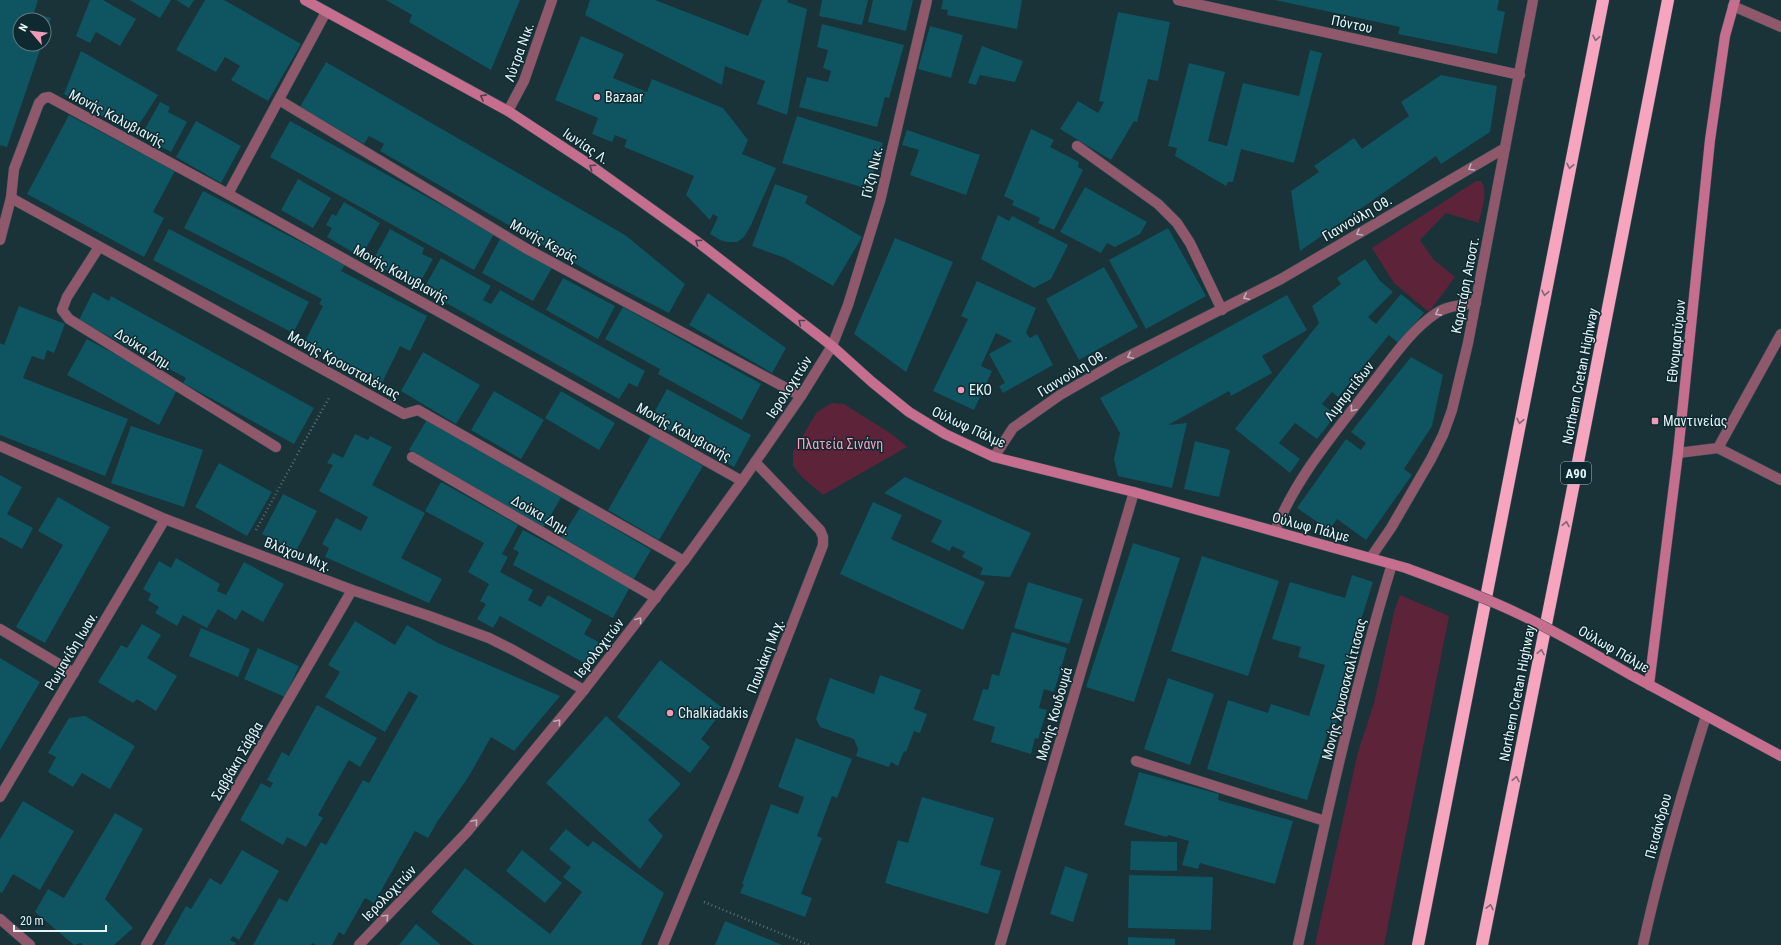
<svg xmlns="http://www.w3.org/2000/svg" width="1781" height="945" font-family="'Roboto Condensed',sans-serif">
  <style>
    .green { fill: #5c2339 }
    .building { fill: #0e5461 }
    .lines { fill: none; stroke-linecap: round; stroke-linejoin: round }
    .lane-casing { stroke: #395257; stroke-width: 11 }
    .street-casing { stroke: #395257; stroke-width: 11 }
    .secondary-casing { stroke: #395257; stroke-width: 11 }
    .highway-casing { stroke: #395257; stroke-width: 13 }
    .path { stroke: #5a7075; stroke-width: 2.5; stroke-dasharray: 1 3; stroke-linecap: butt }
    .lane { stroke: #90586b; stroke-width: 10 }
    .street { stroke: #90586b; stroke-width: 10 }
    .secondary { stroke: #c66e8d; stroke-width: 10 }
    .highway { stroke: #f7a4bf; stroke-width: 12 }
    .secondary-bridge-casing { stroke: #395257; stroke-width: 11; stroke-linecap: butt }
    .secondary-bridge { stroke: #c66e8d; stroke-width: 10 }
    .oneway { stroke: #826677 }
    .oneway2 { stroke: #4e4150 }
    .oneway3 { stroke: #beaeb8 }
    .poi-dot { fill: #f09ab6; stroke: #0e292f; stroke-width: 1.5 }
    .labels { text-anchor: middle; stroke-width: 3; stroke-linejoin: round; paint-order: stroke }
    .shield { fill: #0e292f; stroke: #a4b7bb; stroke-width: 1 }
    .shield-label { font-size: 13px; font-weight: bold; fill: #e4f4f7 }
    .street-label { font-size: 14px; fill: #e4f4f7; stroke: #0e292f }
    .poi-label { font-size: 14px; fill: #e4f4f7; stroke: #0e292f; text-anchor: start }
    .park-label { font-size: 14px; fill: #fa9fbe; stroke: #0e292f }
  </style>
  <rect width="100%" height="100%" fill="#193339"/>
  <g class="green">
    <path d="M 1476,181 L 1481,181 C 1489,192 1481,210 1479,223 L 1446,213 L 1420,240 L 1434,260 L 1455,277 L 1429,312 L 1394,283 L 1372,248 Z"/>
    <path d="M 832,403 L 844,404 L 893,435 L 907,447 L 823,495 L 802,477 L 793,466 L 793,452 L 817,412 Z"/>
    <path d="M 1400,595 L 1449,616 L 1384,945 L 1315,945 L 1358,752 L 1374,703 L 1394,612 Z"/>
  </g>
  <g class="building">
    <path d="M 0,0 L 38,0 L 34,13 L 51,18 L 44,38 L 44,20 L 20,20 L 20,44 L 42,44 L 7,147 L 0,145 Z"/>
    <path d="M 90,0 L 103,0 L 136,19 L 120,46 L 96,32 L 90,43 L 76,36 Z"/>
    <path d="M 130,0 L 171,0 L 160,18 Z"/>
    <path d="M 176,0 L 194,0 L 189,8 Z"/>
    <path d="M 205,0 L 224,0 L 301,44 L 268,101 L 231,80 L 240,66 L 225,57 L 216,72 L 176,50 Z"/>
    <path d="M 386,0 L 520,0 L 491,70 L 409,22 L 412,15 Z"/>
    <path d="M 590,0 L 655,0 L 748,36 L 762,0 L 788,0 L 787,2 L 807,9 L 787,115 L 757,104 L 765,81 L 725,66 L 722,85 L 585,15 Z"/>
    <path d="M 822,0 L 868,0 L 862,25 L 819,16 Z"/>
    <path d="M 873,0 L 913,0 L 906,31 L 868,22 Z"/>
    <path d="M 943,0 L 1022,0 L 1017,29 L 947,15 L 948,10 L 941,9 Z"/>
    <path d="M 1275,0 L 1499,0 L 1497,10 L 1505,12 L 1497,54 L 1398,34 L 1400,27 Z"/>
    <path d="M 1118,12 L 1170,22 L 1158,81 L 1148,79 L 1137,122 L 1134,121 L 1111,160 L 1060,129 L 1078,101 L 1098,113 L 1104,102 L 1099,101 Z"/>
    <path d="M 822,24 L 904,45 L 889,98 L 885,97 L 877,127 L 799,107 L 807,77 L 828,82 L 831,71 L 823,68 L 828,50 L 817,47 Z"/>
    <path d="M 930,26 L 963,35 L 951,78 L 918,69 Z"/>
    <path d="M 581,36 L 624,54 L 613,78 L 647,92 L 652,79 L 723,108 L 748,140 L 742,154 L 776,168 L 751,225 L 744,237 L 737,242 L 727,242 L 720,240 L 710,234 L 718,217 L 713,214 L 710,220 L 686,195 L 694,176 L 624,147 L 627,140 L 615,135 L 612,142 L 592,134 L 598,118 L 555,100 Z"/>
    <path d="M 982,46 L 1023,61 L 1015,82 L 980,75 L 976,85 L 968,83 Z"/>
    <path d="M 1310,50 L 1322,53 L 1294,163 L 1241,149 L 1233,182 L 1228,182 L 1226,186 L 1175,156 L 1177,148 L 1168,146 L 1189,63 L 1225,72 L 1208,141 L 1227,146 L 1243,83 L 1299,96 Z"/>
    <path d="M 81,51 L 158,95 L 133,134 L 64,94 Z"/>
    <path d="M 326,62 L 625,235 L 685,284 L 669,313 L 600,278 L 380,151 L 384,144 L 369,136 L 364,144 L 300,107 Z"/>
    <path d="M 1441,75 L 1497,86 L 1490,132 L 1441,164 L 1436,156 L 1300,251 L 1291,191 L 1319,172 L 1314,166 L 1354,138 L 1362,149 L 1409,116 L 1401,102 Z"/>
    <path d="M 160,102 L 170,107 L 168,112 L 187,122 L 171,152 L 141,136 Z"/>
    <path d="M 69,115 L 175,171 L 153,212 L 164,218 L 144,257 L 27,194 Z"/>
    <path d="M 797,116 L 883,143 L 868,189 L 782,163 Z"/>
    <path d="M 196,121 L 241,146 L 221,183 L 176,157 Z"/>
    <path d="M 290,121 L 494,234 L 474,270 L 270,157 Z"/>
    <path d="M 1031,129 L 1054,140 L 1050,147 L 1079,162 L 1078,167 L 1083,170 L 1054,230 L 1038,223 L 1040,218 L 1012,205 L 1014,201 L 1004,196 Z"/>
    <path d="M 907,130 L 980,155 L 966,195 L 910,175 L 919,150 L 902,145 Z"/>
    <path d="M 298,179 L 331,198 L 313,228 L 281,210 Z"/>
    <path d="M 775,184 L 808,196 L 805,203 L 862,237 L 833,286 L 785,258 L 752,246 Z"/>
    <path d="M 1085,187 L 1147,222 L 1140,234 L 1115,247 L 1107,243 L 1101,253 L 1060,232 Z"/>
    <path d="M 203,191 L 345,265 L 341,271 L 427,316 L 410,351 L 400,346 L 382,383 L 304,343 L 323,306 L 319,304 L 322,299 L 184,228 Z"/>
    <path d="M 344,202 L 380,223 L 361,257 L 327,237 L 332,228 L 326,225 L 332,214 L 336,216 Z"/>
    <path d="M 998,215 L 1009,221 L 1012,216 L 1068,245 L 1051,279 L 1034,288 L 981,259 Z"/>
    <path d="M 1168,228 L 1206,296 L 1146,329 L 1109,260 Z"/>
    <path d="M 169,229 L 309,302 L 293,333 L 153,260 Z"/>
    <path d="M 390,229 L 424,248 L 422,254 L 433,259 L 417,288 L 372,262 Z"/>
    <path d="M 895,238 L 953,262 L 906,372 L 854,334 Z"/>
    <path d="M 500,239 L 552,268 L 533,301 L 482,273 Z"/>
    <path d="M 441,258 L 491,286 L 483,300 L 491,304 L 500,290 L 645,371 L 637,387 L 629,383 L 619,399 L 423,290 Z"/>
    <path d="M 1365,259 L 1380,281 L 1393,292 L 1368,317 L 1376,324 L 1401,294 L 1424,313 L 1398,343 L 1389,335 L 1338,397 L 1332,392 L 1322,404 L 1336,415 L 1317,439 L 1295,423 L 1279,443 L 1300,459 L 1290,473 L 1235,429 L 1319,323 L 1312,306 L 1341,284 L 1337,278 Z"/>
    <path d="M 1104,267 L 1138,327 L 1079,360 L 1046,299 Z"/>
    <path d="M 563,278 L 615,306 L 598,339 L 546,310 Z"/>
    <path d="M 977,281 L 1036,308 L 1026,333 L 1030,338 L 1037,334 L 1053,365 L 1003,393 L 999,386 L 1005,383 L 989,354 L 1012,341 L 996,333 L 981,366 L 992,371 L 974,410 L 933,391 L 968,319 L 961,316 Z"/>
    <path d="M 93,292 L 109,301 L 111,296 L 314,408 L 294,444 L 183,383 L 186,378 L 164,366 L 166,363 L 134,345 L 132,349 L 79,320 Z"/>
    <path d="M 708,293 L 786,348 L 772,373 L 689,325 Z"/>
    <path d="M 1287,295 L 1307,330 L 1262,356 L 1272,373 L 1231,396 L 1229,391 L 1168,425 L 1187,423 L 1172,488 L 1118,476 L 1114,459 L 1120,433 L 1100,398 Z"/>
    <path d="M 19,306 L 65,324 L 54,353 L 47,350 L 44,360 L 32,356 L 23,378 L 128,419 L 105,476 L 0,435 L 0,343 L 4,345 Z"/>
    <path d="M 623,307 L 761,384 L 742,420 L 658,374 L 660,369 L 605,339 Z"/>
    <path d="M 87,339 L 178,388 L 159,425 L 67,375 Z"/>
    <path d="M 423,352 L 480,385 L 456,424 L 401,391 Z"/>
    <path d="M 1411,357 L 1443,375 L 1432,426 L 1404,469 L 1412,475 L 1366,540 L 1337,519 L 1329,530 L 1297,508 L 1346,439 L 1361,450 L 1366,443 L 1351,432 Z"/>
    <path d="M 667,389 L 751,435 L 734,467 L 650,420 Z"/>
    <path d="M 494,391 L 544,420 L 521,459 L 471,430 Z"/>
    <path d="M 561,391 L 615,423 L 599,450 L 545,418 Z"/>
    <path d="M 428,418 L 562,496 L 543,528 L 409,450 Z"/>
    <path d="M 131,426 L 203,450 L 184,507 L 111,483 Z"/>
    <path d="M 355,434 L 368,440 L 370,436 L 392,447 L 372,485 L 425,513 L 401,558 L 442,579 L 429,603 L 325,557 L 329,548 L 322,544 L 336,518 L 361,531 L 368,517 L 319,491 L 333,465 L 327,463 L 333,453 L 343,458 Z"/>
    <path d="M 651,435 L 703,466 L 659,540 L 608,510 Z"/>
    <path d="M 1195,441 L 1230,450 L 1219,497 L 1184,489 Z"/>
    <path d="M 219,463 L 272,492 L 247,536 L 195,507 Z"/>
    <path d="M 0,475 L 22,487 L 7,514 L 33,528 L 22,549 L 0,537 Z"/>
    <path d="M 905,477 L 1031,533 L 1010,577 L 980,575 L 983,568 L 962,557 L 965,552 L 952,546 L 950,551 L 931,542 L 942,521 L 884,493 Z"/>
    <path d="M 441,482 L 518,525 L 502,554 L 508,557 L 500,572 L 533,590 L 528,600 L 541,607 L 548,595 L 592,620 L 584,634 L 600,643 L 588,665 L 500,616 L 493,628 L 477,619 L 486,604 L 480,601 L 489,584 L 468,572 L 484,543 L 425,511 Z"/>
    <path d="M 283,494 L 317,511 L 296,551 L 262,534 Z"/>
    <path d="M 58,497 L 110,527 L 45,643 L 16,627 L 63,545 L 38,531 Z"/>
    <path d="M 873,502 L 902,515 L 891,539 L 985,582 L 963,630 L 840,574 Z"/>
    <path d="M 580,508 L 651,550 L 632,582 L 561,538 Z"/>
    <path d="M 523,530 L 630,587 L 613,618 L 513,565 L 519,552 L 513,549 Z"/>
    <path d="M 1133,543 L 1180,558 L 1134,702 L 1086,687 Z"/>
    <path d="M 1202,556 L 1279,581 L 1248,676 L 1171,651 Z"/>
    <path d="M 176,558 L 220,584 L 217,591 L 226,595 L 244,562 L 284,584 L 263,622 L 242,610 L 236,620 L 218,609 L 207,628 L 183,615 L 177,626 L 155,613 L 159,607 L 148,600 L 151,594 L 143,589 L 159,561 L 171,568 Z"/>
    <path d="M 1352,575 L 1373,582 L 1345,671 L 1351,673 L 1336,724 L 1331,722 L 1307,800 L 1207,769 L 1228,700 L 1268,713 L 1271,704 L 1309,716 L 1325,665 L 1298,657 L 1301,647 L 1272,639 L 1290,582 L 1345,598 Z"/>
    <path d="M 1028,582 L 1083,599 L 1069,644 L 1014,628 Z"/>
    <path d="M 355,621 L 395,645 L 407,625 L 438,643 L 560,696 L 514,751 L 491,737 L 469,776 L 437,822 L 428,838 L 415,831 L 374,903 L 365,898 L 344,935 L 339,932 L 332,945 L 316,945 L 312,943 L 311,945 L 253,945 L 279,898 L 287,902 L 321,842 L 326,845 L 363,780 L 369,783 L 418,696 L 409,691 L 385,732 L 325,697 L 340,672 L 328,665 Z"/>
    <path d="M 142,624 L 161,635 L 147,658 L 177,676 L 156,711 L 137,699 L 133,703 L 98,682 L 121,645 L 127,648 Z"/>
    <path d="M 201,628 L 250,649 L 238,677 L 189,656 Z"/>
    <path d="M 1012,632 L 1067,648 L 1054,692 L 1044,689 L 1039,708 L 1047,710 L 1038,739 L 1035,738 L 1031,754 L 991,742 L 995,727 L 973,720 L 983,689 L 988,690 L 992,674 L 999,676 Z"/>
    <path d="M 258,648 L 299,666 L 285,697 L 244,679 Z"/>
    <path d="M 0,658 L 40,682 L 0,750 Z"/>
    <path d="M 660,660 L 724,709 L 701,739 L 710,747 L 690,773 L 617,717 Z"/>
    <path d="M 880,675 L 921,690 L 914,709 L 927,714 L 920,733 L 914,731 L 906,752 L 904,751 L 898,766 L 891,762 L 889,767 L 856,756 L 858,749 L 854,739 L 820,727 L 816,719 L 830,678 L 874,694 Z"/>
    <path d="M 1168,678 L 1214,694 L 1190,765 L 1144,749 Z"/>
    <path d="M 317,705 L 377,738 L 360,767 L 349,760 L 318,815 L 323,818 L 306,847 L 287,837 L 283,845 L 240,820 L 261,783 L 270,788 L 273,783 L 267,780 L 282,752 L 289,756 Z"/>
    <path d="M 85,716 L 135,746 L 110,789 L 82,773 L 73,787 L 48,772 L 56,757 L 48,753 L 69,718 Z"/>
    <path d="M 606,716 L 681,784 L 648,820 L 663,836 L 640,869 L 546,783 Z"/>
    <path d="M 796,738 L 852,759 L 837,798 L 832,796 L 817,836 L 822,838 L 801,894 L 812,898 L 805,917 L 740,893 L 744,884 L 742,884 L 771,804 L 798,814 L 804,797 L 778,787 Z"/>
    <path d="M 1139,772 L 1219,794 L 1218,800 L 1293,821 L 1275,884 L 1200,863 L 1198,869 L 1182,865 L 1189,841 L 1168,835 L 1167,837 L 1124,825 Z"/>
    <path d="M 922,797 L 994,818 L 980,865 L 1001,871 L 988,914 L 885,883 L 898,840 L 908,843 Z"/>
    <path d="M 23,801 L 74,831 L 40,890 L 13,874 L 2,893 L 0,892 L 0,839 Z"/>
    <path d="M 115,813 L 143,829 L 105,899 L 133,928 L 114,945 L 83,945 L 81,943 L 74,945 L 35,912 L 48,889 L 64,898 Z"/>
    <path d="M 566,829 L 588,847 L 593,841 L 664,893 L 641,945 L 474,945 L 431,912 L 465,868 L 550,934 L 582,892 L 563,877 L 571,867 L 549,849 Z"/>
    <path d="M 1131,841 L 1177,842 L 1177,871 L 1130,870 Z"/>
    <path d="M 242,850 L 279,871 L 239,940 L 233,936 L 230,940 L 236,943 L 235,945 L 164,945 L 186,906 L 191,909 L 210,878 L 221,885 Z"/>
    <path d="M 522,850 L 562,883 L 545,903 L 506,871 Z"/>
    <path d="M 1065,866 L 1088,874 L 1073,922 L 1050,914 Z"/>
    <path d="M 1129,875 L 1213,877 L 1211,930 L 1128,928 Z"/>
    <path d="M 725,921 L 782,945 L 715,945 Z"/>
    <path d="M 416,924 L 441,945 L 399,945 Z"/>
    <path d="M 1128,937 L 1175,939 L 1175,945 L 1128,945 Z"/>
  </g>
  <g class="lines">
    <g class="lane-casing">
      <g id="lane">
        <path d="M 99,247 L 67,297 L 62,310 L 69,319 L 276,447"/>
        <path d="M 1718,448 L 1781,480"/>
        <path d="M 1678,453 L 1718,448 L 1781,334"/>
      </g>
    </g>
    <g class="street-casing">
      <g id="street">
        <path d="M 1178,0 L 1520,75"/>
        <path d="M 1733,6 L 1781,27"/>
        <path d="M 279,100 L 527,249 L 801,396"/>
        <path d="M 508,111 L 524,81 L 552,0"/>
        <path d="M 1077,146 L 1158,204 L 1177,223 L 1190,243 L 1222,310"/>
        <path d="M 228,194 L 326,12"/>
        <path d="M 11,198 L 404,414 L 418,410 L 684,561"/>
        <path d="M 0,240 L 11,198 L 14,169 L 39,103 L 44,98 L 49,97 L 228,194 L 742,481"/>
        <path d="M 0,446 L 165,519 L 352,590 L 429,616 L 489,638 L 513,650 L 584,690"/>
        <path d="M 412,457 L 656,598"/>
        <path d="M 994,457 L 1013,428 L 1060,395 L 1119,361 L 1281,279 L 1505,148"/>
        <path d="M 1275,531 C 1297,475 1336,432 1372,384 C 1391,360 1409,332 1435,314 C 1446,306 1462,305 1476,303"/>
        <path d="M 1371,557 L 1391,528 L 1431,459 L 1443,435 L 1452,410 L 1468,343 L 1533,0"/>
        <path d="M 0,629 L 74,673"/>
        <path d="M 1136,761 L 1325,821"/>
        <path d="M 0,797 L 165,519"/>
        <path d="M 0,919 L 30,945"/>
        <path d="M 146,945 L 352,590"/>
        <path d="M 359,945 L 467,832 L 584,690 L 684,561 L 742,481 L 801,396 L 832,346 L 848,305 L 880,201 L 927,0"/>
        <path d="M 663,945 L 735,771 L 823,545 L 823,537 L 820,530 L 755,462"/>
        <path d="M 1000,945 L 1134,492"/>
        <path d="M 1298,945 C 1326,817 1354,689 1392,564"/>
        <path d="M 1643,945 C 1660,868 1682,792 1706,716"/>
      </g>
    </g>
    <g class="secondary-casing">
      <g id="secondary">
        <path d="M 305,0 L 508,111 L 590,165 L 699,243 L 832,346 L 872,382 L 909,412 L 945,434 L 994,457 L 1134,492 L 1406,568"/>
        <path d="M 1631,675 L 1781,756"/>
        <path d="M 1649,685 L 1678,453 L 1710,140 L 1725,36 L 1735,0"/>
      </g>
    </g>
    <g class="highway-casing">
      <g id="highway">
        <path d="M 1418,945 L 1603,0"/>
        <path d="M 1482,945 L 1564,534 L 1668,0"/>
      </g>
    </g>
    <g class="path">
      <path d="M 297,455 L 330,396"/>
      <path d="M 256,530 L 295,459"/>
      <path d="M 704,902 L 809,945"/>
    </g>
    <use href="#lane" class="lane"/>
    <use href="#street" class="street"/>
    <use href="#secondary" class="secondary"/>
    <use href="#highway" class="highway"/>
    <g class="secondary-bridge-casing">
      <path id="secondary-bridge" d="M 1406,568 C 1444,582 1482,596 1519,614 C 1557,632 1594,654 1631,675"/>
    </g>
    <use href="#secondary-bridge" class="secondary-bridge"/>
  </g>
  <defs><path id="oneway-chevron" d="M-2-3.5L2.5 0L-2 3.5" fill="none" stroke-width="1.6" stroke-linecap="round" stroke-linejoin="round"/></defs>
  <g class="oneway">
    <use href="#oneway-chevron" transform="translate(1596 38) rotate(101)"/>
    <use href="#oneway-chevron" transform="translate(1570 166) rotate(101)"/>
    <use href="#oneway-chevron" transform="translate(1545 293) rotate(101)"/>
    <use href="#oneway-chevron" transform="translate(1520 421) rotate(101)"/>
    <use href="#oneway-chevron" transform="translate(1566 524) rotate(-79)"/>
    <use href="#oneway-chevron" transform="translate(1541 652) rotate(-79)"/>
    <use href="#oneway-chevron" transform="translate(1516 779) rotate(-79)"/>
    <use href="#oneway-chevron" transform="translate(1490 907) rotate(-78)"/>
  </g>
  <g class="oneway2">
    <use href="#oneway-chevron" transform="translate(483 97) rotate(-152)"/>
    <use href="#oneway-chevron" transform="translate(592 167) rotate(-145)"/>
    <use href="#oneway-chevron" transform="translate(698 242) rotate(-144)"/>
    <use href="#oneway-chevron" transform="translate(801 322) rotate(-142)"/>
  </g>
  <g class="oneway3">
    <use href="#oneway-chevron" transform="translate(1471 168) rotate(150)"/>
    <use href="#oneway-chevron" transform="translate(1359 233) rotate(150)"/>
    <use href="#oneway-chevron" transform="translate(1246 297) rotate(153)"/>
    <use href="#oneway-chevron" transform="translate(1438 313) rotate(152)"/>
    <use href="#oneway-chevron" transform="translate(1130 356) rotate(153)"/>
    <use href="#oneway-chevron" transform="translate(1353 409) rotate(128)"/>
    <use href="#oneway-chevron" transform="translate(639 620) rotate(-53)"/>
    <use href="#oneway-chevron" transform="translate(558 722) rotate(-50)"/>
    <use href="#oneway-chevron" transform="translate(475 822) rotate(-50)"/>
    <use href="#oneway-chevron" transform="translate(386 917) rotate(-46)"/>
  </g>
  <g class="poi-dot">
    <circle cx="597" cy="97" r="4"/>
    <circle cx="961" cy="390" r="4"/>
    <rect x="1651" y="417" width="8" height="8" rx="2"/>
    <circle cx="670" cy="713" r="4"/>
  </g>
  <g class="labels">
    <rect class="shield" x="1561" y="462" width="30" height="22" rx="3"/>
    <g class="shield-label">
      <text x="1576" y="478">Α90</text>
    </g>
    <g class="street-label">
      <text transform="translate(1352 24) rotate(12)" y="5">Πόντου</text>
      <text transform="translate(519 52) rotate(-70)" y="5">Λύτρα Νικ.</text>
      <text transform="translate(117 118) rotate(28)" y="5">Μονής Καλυβιανής</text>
      <text transform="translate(586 146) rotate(34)" y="5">Ιωνίας Λ.</text>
      <text transform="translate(872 172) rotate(-77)" y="5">Γύζη Νικ.</text>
      <text transform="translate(1357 218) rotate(-30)" y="5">Γιαννούλη Οθ.</text>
      <text transform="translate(544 241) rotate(29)" y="5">Μονής Κεράς</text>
      <text transform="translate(401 274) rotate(29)" y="5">Μονής Καλυβιανής</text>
      <text transform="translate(1465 285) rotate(-79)" y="5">Καρατάρη Αποστ.</text>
      <text transform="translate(1676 341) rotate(-84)" y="5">Εθνομαρτύρων</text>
      <text transform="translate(144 349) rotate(32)" y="5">Δούκα Δημ.</text>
      <text transform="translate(344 365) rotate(29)" y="5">Μονής Κρουσταλένιας</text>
      <text transform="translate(1072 373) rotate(-31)" y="5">Γιαννούλη Οθ.</text>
      <text transform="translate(1580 376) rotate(-79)" y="5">Northern Cretan Highway</text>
      <text transform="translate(789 387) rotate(-57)" y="5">Ιερολοχιτών</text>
      <text transform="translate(1349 391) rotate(-52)" y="5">Λιμπριτίδων</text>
      <text transform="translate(969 427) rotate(25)" y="5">Ούλωφ Πάλμε</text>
      <text transform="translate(684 432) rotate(29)" y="5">Μονής Καλυβιανής</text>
      <text transform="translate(541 515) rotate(30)" y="5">Δούκα Δημ.</text>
      <text transform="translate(1311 527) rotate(15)" y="5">Ούλωφ Πάλμε</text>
      <text transform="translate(298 554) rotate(21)" y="5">Βλάχου Μιχ.</text>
      <text transform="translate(599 648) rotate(-52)" y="5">Ιερολοχιτών</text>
      <text transform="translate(1614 649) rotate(30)" y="5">Ούλωφ Πάλμε</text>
      <text transform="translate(71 651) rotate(-59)" y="5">Ρωμανίδη Ιωαν.</text>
      <text transform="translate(765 656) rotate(-69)" y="5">Παυλάκη Μιχ.</text>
      <text transform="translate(1344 689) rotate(-76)" y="5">Μονής Χρυσοσκαλίτισσας</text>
      <text transform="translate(1517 693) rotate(-79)" y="5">Northern Cretan Highway</text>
      <text transform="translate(1054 714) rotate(-74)" y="5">Μονής Κουδουμά</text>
      <text transform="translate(237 761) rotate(-60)" y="5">Σαββάκη Σάββα</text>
      <text transform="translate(1658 826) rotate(-75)" y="5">Πεισάνδρου</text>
      <text transform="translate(389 893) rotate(-46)" y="5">Ιερολοχιτών</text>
    </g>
    <g class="poi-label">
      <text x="605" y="102">Bazaar</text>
      <text x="969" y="395">EKO</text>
      <text x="1663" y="426">Μαντινείας</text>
      <text x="678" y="718">Chalkiadakis</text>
    </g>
    <g class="park-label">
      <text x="840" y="449">Πλατεία Σινάνη</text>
    </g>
  </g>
  <g transform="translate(32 32) rotate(298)"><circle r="19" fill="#0e292f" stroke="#647a7f"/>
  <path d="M0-3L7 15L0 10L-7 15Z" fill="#f09ab6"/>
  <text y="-6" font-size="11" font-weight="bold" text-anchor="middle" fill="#e4f4f7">N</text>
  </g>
  <path d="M14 925v6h92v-6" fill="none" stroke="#e4f4f7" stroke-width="2"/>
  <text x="20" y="925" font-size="12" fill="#e4f4f7" stroke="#0e292f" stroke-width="3" paint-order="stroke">20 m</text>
</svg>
